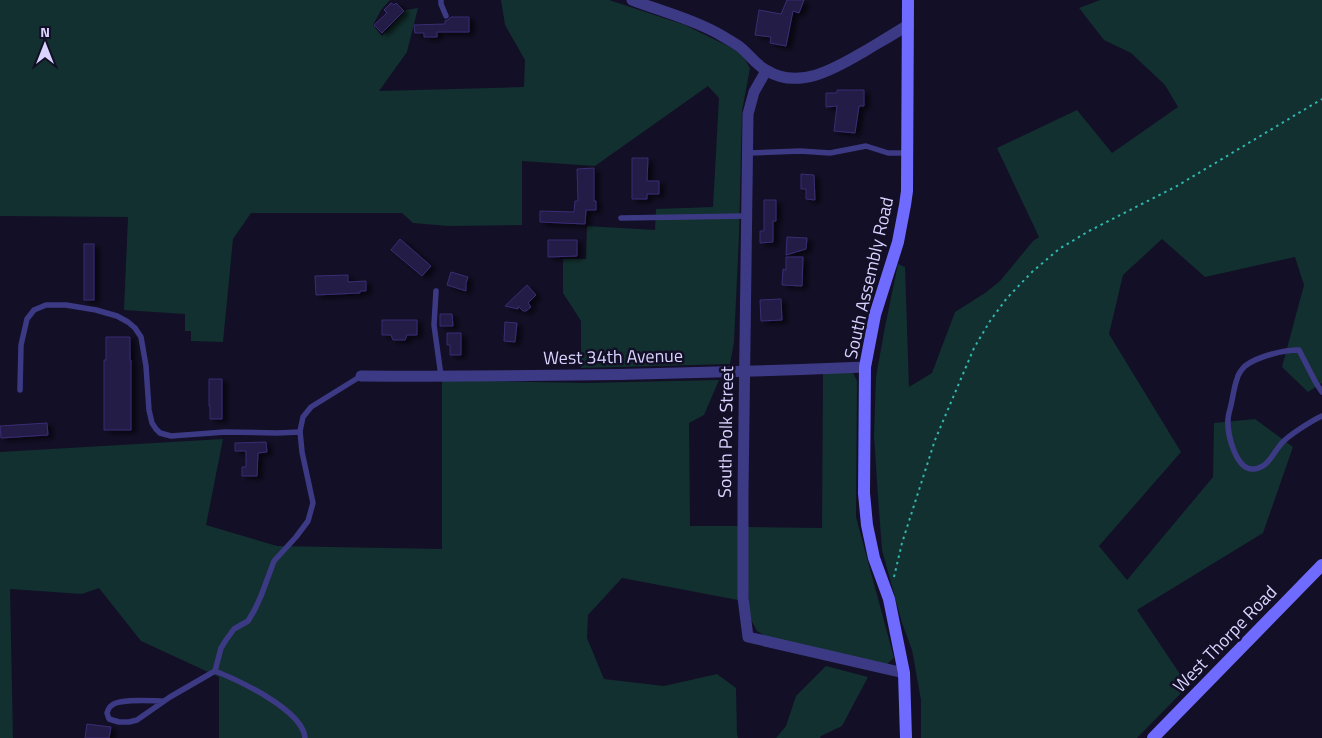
<svg xmlns="http://www.w3.org/2000/svg" width="1322" height="738" font-family="'Titillium Web',sans-serif">
  <style>
    .green { fill: #12302f }
    .building { fill: #241b47; stroke: #3b2d73; filter: url(#shadow) }
    .lines { fill: none; stroke-linecap: round; stroke-linejoin: round }
    .path { stroke: #2fb8b0; stroke-width: 2; stroke-dasharray: 2.5 4; stroke-linecap: butt }
    .lane { stroke: #3d3a85; stroke-width: 5.5 }
    .street { stroke: #3d3a85; stroke-width: 11 }
    .secondary { stroke: #6f6bff; stroke-width: 12 }
    .labels { text-anchor: middle; stroke-width: 5; stroke-linejoin: round; paint-order: stroke }
    .street-label { font-size: 18px; fill: #d9d4ff; stroke: #130f26 }
  </style>
  <defs>
    <filter id="shadow"><feDropShadow dx="5" dy="3" stdDeviation="2.5" flood-color="#0009"/></filter>
  </defs>
  <rect width="100%" height="100%" fill="#130f26"/>
  <g class="green">
    <path d="M 0,0 L 390,0 L 381,10 L 373,25 L 382,36 L 406,10 L 418,8 L 407,52 L 379,91 L 524,87 L 525,60 L 505,25 L 501,0 L 609,0 L 685,25 L 730,47 L 742,55 L 750,68 L 742,111 L 739,236 L 734,342 L 730,364 L 581,368 L 581,321 L 563,293 L 563,259 L 586,259 L 587,226 L 655,230 L 656,209 L 713,207 L 719,98 L 708,86 L 595,166 L 522,161 L 522,225 L 448,226 L 413,223 L 402,213 L 251,213 L 233,239 L 223,342 L 191,341 L 191,331 L 185,331 L 185,314 L 124,310 L 128,217 L 0,216 Z"/>
    <path d="M 1100,0 L 1322,0 L 1322,383 L 1308,392 L 1282,367 L 1304,285 L 1295,257 L 1205,277 L 1162,239 L 1123,275 L 1109,334 L 1181,452 L 1099,546 L 1127,580 L 1213,477 L 1214,423 L 1255,419 L 1293,447 L 1263,533 L 1137,610 L 1188,686 L 1137,738 L 921,738 L 921,700 L 912,650 L 902,623 L 882,550 L 878,497 L 874,435 L 876,377 L 885,327 L 898,264 L 905,267 L 909,387 L 932,373 L 955,312 L 985,293 L 1000,281 L 1033,241 L 1039,237 L 997,148 L 1077,110 L 1112,153 L 1178,107 L 1165,85 L 1131,53 L 1104,40 L 1079,8 Z"/>
    <path d="M 823,373 L 853,373 L 857,381 L 856,517 L 894,658 L 887,664 L 767,637 L 757,631 L 749,616 L 746,527 L 822,528 Z"/>
    <path d="M 442,380 L 585,383 L 719,380 L 704,415 L 689,423 L 690,526 L 739,526 L 738,600 L 622,578 L 588,615 L 587,638 L 604,679 L 664,686 L 717,674 L 736,688 L 737,734 L 738,738 L 219,738 L 219,677 L 141,641 L 99,588 L 82,594 L 10,589 L 13,738 L 0,738 L 0,452 L 223,439 L 206,525 L 277,546 L 442,549 Z"/>
    <path d="M 826,666 L 868,677 L 842,726 L 821,736 L 820,738 L 776,738 L 786,726 L 796,696 Z"/>
  </g>
  <g class="building">
    <path d="M 787,0 L 804,0 L 799,13 L 793,11 L 786,46 L 770,43 L 771,37 L 755,35 L 759,10 L 781,14 Z"/>
    <path d="M 391,3 L 394,5 L 396,3 L 404,11 L 382,33 L 374,25 L 387,13 L 384,10 Z"/>
    <path d="M 451,17 L 469,17 L 469,32 L 437,32 L 437,37 L 424,37 L 424,33 L 415,33 L 414,25 L 445,24 L 445,21 L 448,20 Z"/>
    <path d="M 837,90 L 864,90 L 864,106 L 859,106 L 855,133 L 834,131 L 837,106 L 826,107 L 826,93 L 837,93 Z"/>
    <path d="M 632,158 L 648,158 L 647,181 L 659,181 L 659,194 L 647,194 L 647,199 L 632,199 Z"/>
    <path d="M 594,168 L 594,201 L 596,201 L 596,210 L 586,210 L 585,224 L 540,222 L 540,211 L 574,212 L 575,201 L 578,201 L 577,169 Z"/>
    <path d="M 801,174 L 814,175 L 815,200 L 806,199 L 806,189 L 801,189 Z"/>
    <path d="M 764,200 L 776,200 L 776,221 L 773,221 L 773,242 L 760,243 L 760,231 L 764,231 Z"/>
    <path d="M 787,237 L 807,238 L 806,249 L 786,255 Z"/>
    <path d="M 400,239 L 431,266 L 422,276 L 391,250 Z"/>
    <path d="M 548,240 L 577,240 L 577,256 L 548,257 Z"/>
    <rect x="84" y="244" width="10" height="56"/>
    <path d="M 786,257 L 803,257 L 802,286 L 782,285 L 783,269 L 786,270 Z"/>
    <path d="M 451,272 L 468,277 L 466,283 L 466,291 L 447,285 Z"/>
    <path d="M 348,275 L 348,282 L 366,281 L 366,291 L 360,291 L 360,293 L 316,295 L 315,276 Z"/>
    <path d="M 527,285 L 536,295 L 528,303 L 531,307 L 526,311 L 523,311 L 518,306 L 518,309 L 505,306 Z"/>
    <path d="M 781,299 L 782,320 L 761,321 L 760,300 Z"/>
    <path d="M 440,314 L 452,314 L 453,326 L 440,326 Z"/>
    <path d="M 382,320 L 417,320 L 417,335 L 407,335 L 405,340 L 393,340 L 391,335 L 382,335 Z"/>
    <path d="M 505,322 L 517,323 L 515,342 L 504,341 Z"/>
    <path d="M 447,333 L 461,333 L 461,355 L 450,355 L 450,345 L 447,345 Z"/>
    <path d="M 106,337 L 130,337 L 130,360 L 131,360 L 131,430 L 104,430 L 104,360 L 106,360 Z"/>
    <path d="M 209,379 L 222,379 L 222,419 L 210,419 L 210,406 L 209,406 Z"/>
    <path d="M 47,423 L 48,435 L 1,438 L 0,426 Z"/>
    <path d="M 266,442 L 267,452 L 258,453 L 257,476 L 242,476 L 242,467 L 246,467 L 246,451 L 235,451 L 235,443 Z"/>
    <path d="M 87,724 L 111,727 L 109,738 L 85,738 Z"/>
  </g>
  <g class="lines">
    <path class="path" d="M 894,577 L 902,543 L 935,440 L 974,348 L 990,321 L 1007,298 L 1032,272 L 1059,249 L 1089,231 L 1177,186 L 1322,99"/>
    <g class="lane">
      <path d="M 441,0 L 441,4 L 446,16"/>
      <path d="M 748,153 L 800,151 L 830,153 L 866,146 L 888,153 L 907,153"/>
      <path d="M 621,218 L 746,216"/>
      <path d="M 436,291 L 434,325 L 441,376"/>
      <path d="M 20,390 L 21,345 L 27,319 L 34,310 L 46,305 L 66,305 L 96,310 L 117,316 L 128,322 L 135,328 L 141,337 L 146,366 L 149,410 L 152,423 L 156,429 L 160,433 L 171,436 L 225,432 L 277,433 L 300,432"/>
      <path d="M 1322,392 L 1316,383 L 1299,350 C 1284,350 1258,356 1245,366 C 1242,369 1238,375 1237,379 C 1234,387 1233,397 1231,405 C 1230,410 1228,415 1228,420 C 1227,434 1236,471 1254,469 C 1269,467 1273,453 1281,444 C 1287,436 1313,420 1322,416"/>
      <path d="M 215,671 L 221,648 L 226,640 L 234,629 L 248,621 L 254,611 L 261,596 L 274,561 L 296,537 L 308,521 L 313,503 L 302,452 L 300,431 L 303,417 L 311,407 L 361,376"/>
      <path d="M 164,701 C 152,701 118,698 111,706 C 109,707 108,710 107,713 L 109,719 L 119,722 L 129,722 L 137,720 L 170,697 L 215,671 C 238,680 303,710 305,738"/>
    </g>
    <g class="street">
      <path d="M 632,0 C 661,11 698,21 724,37 C 729,40 735,43 740,47 C 749,54 755,64 766,70 C 799,91 836,68 865,51 C 880,42 894,34 908,25"/>
      <path d="M 766,71 L 754,92 L 748,114 L 743,494 L 743,598 L 748,637 L 904,673"/>
      <path d="M 361,376 C 529,377 697,374 865,367"/>
    </g>
    <g class="secondary">
      <path d="M 906,738 L 904,673 L 889,599 L 874,558 L 867,525 L 864,493 L 865,367 L 875,315 L 898,242 L 905,205 L 907,191 L 908,0"/>
      <path d="M 1153,738 L 1322,565"/>
    </g>
  </g>
  <g class="labels">
    <g class="street-label">
      <text transform="translate(869 278) rotate(-77)" y="6">South Assembly Road</text>
      <text transform="translate(613 357) rotate(-1)" y="6">West 34th Avenue</text>
      <text transform="translate(726 432) rotate(-89)" y="6">South Polk Street</text>
      <text transform="translate(1225 639) rotate(-46)" y="6">West Thorpe Road</text>
    </g>
  </g>
  <g transform="translate(45 45)" stroke="#130f26" stroke-width="4" paint-order="stroke">
  <path d="M0-4L9 19L0 12L-9 19Z" fill="#d9d4ff"/>
  <text y="-8" font-size="14" font-weight="bold" text-anchor="middle" fill="#d9d4ff">N</text>
  </g>
</svg>
